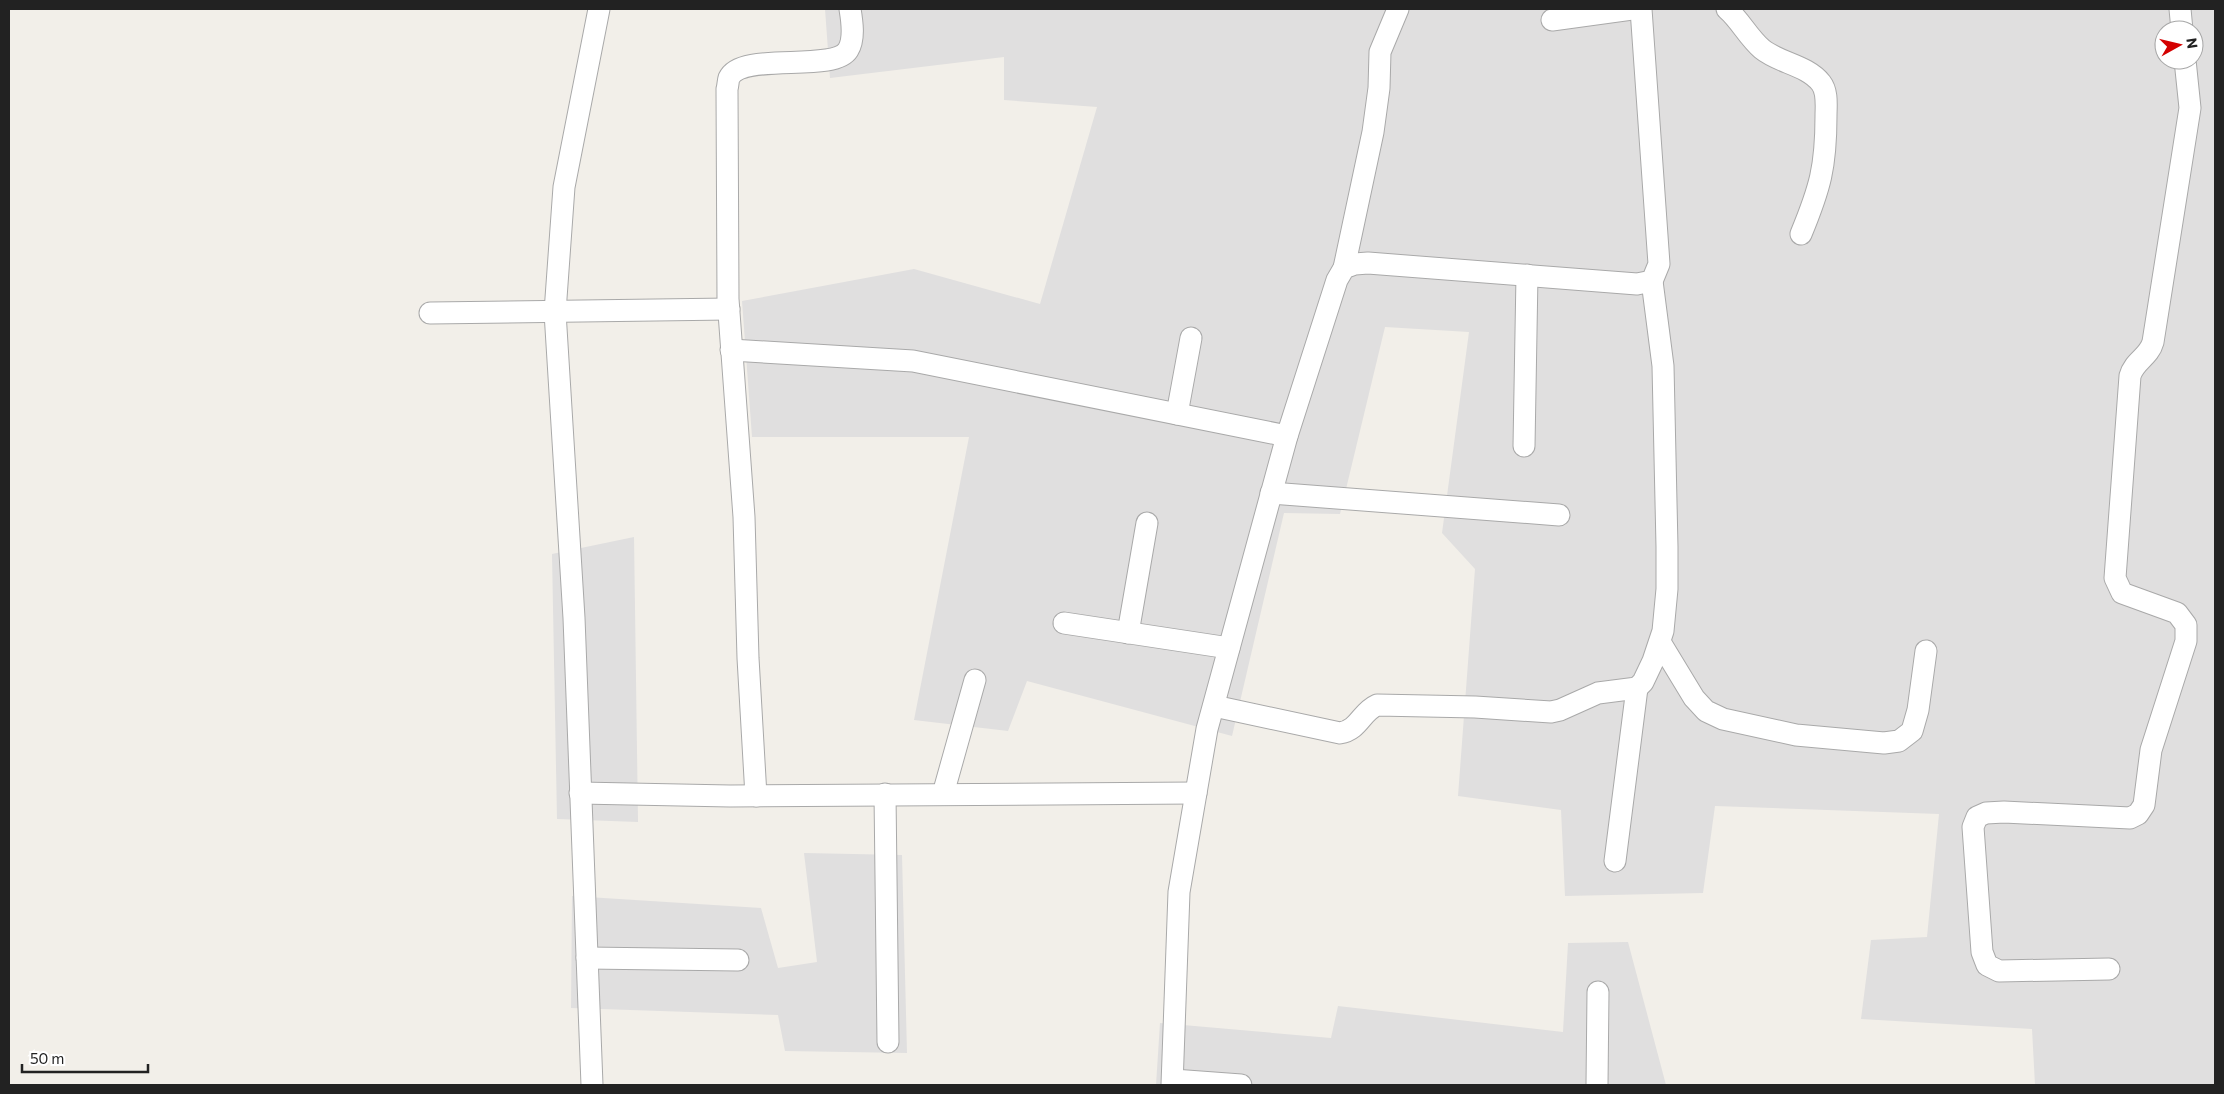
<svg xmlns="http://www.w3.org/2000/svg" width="2224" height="1094" font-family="Commissioner,sans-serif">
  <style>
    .residential { fill: #e0dfdf; fill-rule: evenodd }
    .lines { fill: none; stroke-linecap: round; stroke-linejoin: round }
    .minor-casing { stroke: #a9a9a9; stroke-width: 23 }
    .minor { stroke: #fff; stroke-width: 21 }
  </style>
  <rect width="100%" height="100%" fill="#f2efe9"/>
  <g class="residential">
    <path d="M 825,9 L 2215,9 L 2215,1085 L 2035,1085 L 2032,1029 L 1861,1019 L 1871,940 L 1927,937 L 1939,814 L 1715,806 L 1703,893 L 1565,896 L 1561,810 L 1458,796 L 1475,569 L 1442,533 L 1469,332 L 1385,327 L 1340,514 L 1284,513 L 1232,736 L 1027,681 L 1008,731 L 914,720 L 969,437 L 752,437 L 742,301 L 914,269 L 1040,304 L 1097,107 L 1004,100 L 1004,57 L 830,78 ZM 2164,30 L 2194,30 L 2194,60 L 2164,60 Z"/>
    <path d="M 634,537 L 638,822 L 557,819 L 552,554 Z"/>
    <path d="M 804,853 L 902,855 L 907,1053 L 785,1051 L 778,1015 L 571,1008 L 572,896 L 761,908 L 778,968 L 817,962 Z"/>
    <path d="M 1628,942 L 1666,1085 L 1156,1085 L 1160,1023 L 1331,1038 L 1338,1006 L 1563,1032 L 1568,943 Z"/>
  </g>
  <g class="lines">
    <g class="minor-casing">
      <g id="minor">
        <path d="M 1727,9 C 1740,20 1748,37 1762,49 C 1779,63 1807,65 1821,83 C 1828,92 1826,106 1826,116 C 1826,167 1820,188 1801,234"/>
        <path d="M 2180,9 L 2182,30"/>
        <path d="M 1552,20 L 1632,9"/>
        <path d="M 1344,268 L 1373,132 L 1379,88 L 1380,52 L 1398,9"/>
        <path d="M 430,313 L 729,309"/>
        <path d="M 731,350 L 913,361 L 1287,436"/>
        <path d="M 1177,414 L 1191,338"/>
        <path d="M 1524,446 L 1527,275"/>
        <path d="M 1271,493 L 1559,515"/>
        <path d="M 1064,623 L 1229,648"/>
        <path d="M 1128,633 L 1147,523"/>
        <path d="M 1660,642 L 1694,698 L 1706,711 L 1723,719 L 1796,735 L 1884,743 L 1899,741 L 1912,731 L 1918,710 L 1926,651"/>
        <path d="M 1214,706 L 1340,733 C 1359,730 1361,712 1377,705 L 1475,707 L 1551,712 L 1560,710 L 1598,693 L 1637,688 L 1643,682 L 1653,661 L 1663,631 L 1667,589 L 1667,547 L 1663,366 L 1652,281"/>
        <path d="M 580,793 L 730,796 L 1196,793"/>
        <path d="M 885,794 L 888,1042"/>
        <path d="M 943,794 L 975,680"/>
        <path d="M 756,796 L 748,658 L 744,517 L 728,299 L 727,89 C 728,86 728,81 729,78 C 741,51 834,73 848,50 C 855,39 852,21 850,9"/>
        <path d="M 1615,861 L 1637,688"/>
        <path d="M 587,958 L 738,960"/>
        <path d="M 2109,969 L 1999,971 L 1987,965 L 1982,952 L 1973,827 L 1977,817 L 1986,813 L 2004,812 L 2130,818 L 2138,814 L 2144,805 L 2151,750 L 2186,641 L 2186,625 L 2177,613 L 2122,593 L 2115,578 L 2130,376 C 2134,361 2149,357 2153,342 L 2190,108 L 2185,60"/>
        <path d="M 1173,1080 L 1241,1085"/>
        <path d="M 592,1085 L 574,618 L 555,312 L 564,187 L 599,9"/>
        <path d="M 1172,1085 L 1179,892 L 1207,729 L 1287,436 L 1337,280 L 1344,268 L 1355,264 L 1368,263 L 1637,284 L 1652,281 L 1659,264 L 1641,9"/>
        <path d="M 1597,1085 L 1598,992"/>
      </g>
    </g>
    <use href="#minor" class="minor"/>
  </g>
  <rect width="2224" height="1094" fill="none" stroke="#222222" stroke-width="20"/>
  <g transform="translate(2179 45) rotate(82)"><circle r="24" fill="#ffffff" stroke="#a7a7a7"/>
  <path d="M0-4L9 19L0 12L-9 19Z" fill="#d40000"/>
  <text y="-8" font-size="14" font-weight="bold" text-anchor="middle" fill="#222222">N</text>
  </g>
  <path d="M22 1064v8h126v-8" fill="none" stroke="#222222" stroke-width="2.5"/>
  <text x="30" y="1064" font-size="15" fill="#222222" stroke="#ffffff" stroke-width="4" paint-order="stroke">50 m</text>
</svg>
